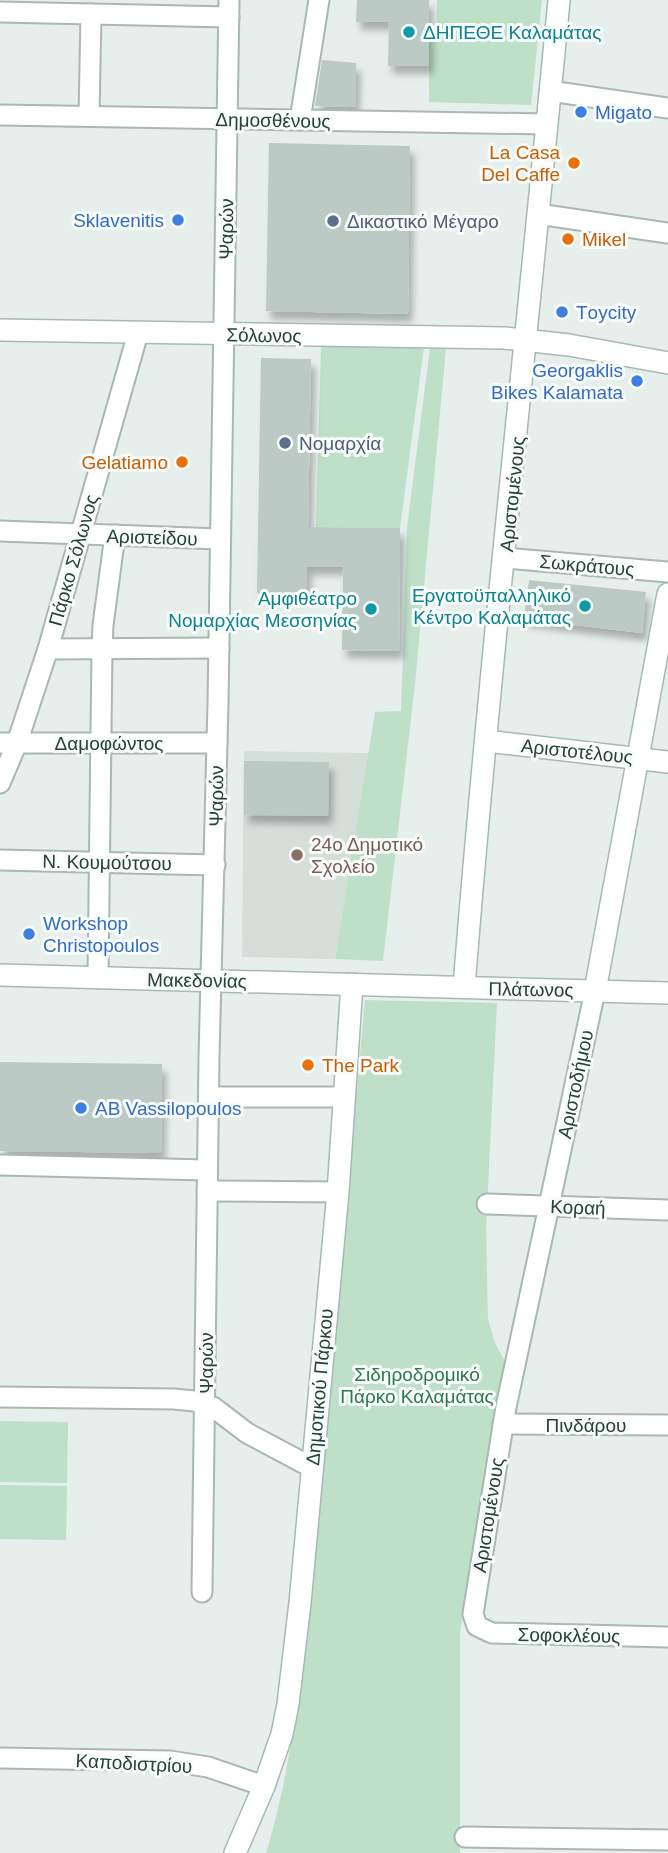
<svg xmlns="http://www.w3.org/2000/svg" width="668" height="1853" font-family="Helvetica,sans-serif">
  <style>
    .built { fill: #d4dfda }
    .green { fill: #bfe0c8 }
    .building { fill: #bbcac4; filter: url(#shadow) }
    .lines { fill: none; stroke-linecap: round; stroke-linejoin: round }
    .street-casing { stroke: #a8b8b2; stroke-width: 23 }
    .secondary-casing { stroke: #a4bbb3; stroke-width: 24 }
    .street { stroke: #fff; stroke-width: 19 }
    .secondary { stroke: #fff; stroke-width: 21 }
    .culture-dot { fill: #0f9aa8; stroke: #f7fbf9; stroke-width: 2.5 }
    .shop-dot { fill: #3f7fe0; stroke: #f7fbf9; stroke-width: 2.5 }
    .food-dot { fill: #e8710a; stroke: #f7fbf9; stroke-width: 2.5 }
    .service-dot { fill: #5c6f8a; stroke: #f7fbf9; stroke-width: 2.5 }
    .education-dot { fill: #8d6e63; stroke: #f7fbf9; stroke-width: 2.5 }
    .labels { text-anchor: middle; stroke-width: 6; stroke-linejoin: round; paint-order: stroke }
    .culture-label { font-size: 19px; fill: #0d838f; stroke: #f7fbf9; text-anchor: end }
    .shop-label { font-size: 19px; fill: #366cbe; stroke: #f7fbf9; text-anchor: start }
    .street-label { font-size: 19px; fill: #24423a; stroke: #f7fbf9 }
    .food-label { font-size: 19px; fill: #c56008; stroke: #f7fbf9; text-anchor: end }
    .service-label { font-size: 19px; fill: #4e5e75; stroke: #f7fbf9; text-anchor: start }
    .education-label { font-size: 19px; fill: #785e54; stroke: #f7fbf9; text-anchor: start }
    .park-label { font-size: 19px; fill: #2d7a4b; stroke: #f7fbf9 }
  </style>
  <defs>
    <filter id="shadow"><feDropShadow dx="4.5" dy="8" stdDeviation="3.5" flood-color="#0004"/></filter>
  </defs>
  <rect width="100%" height="100%" fill="#e6efeb"/>
  <path class="built" d="M 244,751 L 369,753 L 335,959 L 242,957 Z"/>
  <g class="green">
    <path d="M 437,0 L 542,0 L 531,105 L 429,102 L 429,42 L 437,41 Z"/>
    <path d="M 321,346 L 424,347 L 400,528 L 316,527 Z"/>
    <path d="M 430,348 L 446,348 L 415,684 L 383,961 L 335,959 L 375,712 L 401,711 L 407,527 Z"/>
    <path d="M 365,1000 L 497,1003 L 486,1229 L 488,1319 L 495,1343 L 511,1372 L 460,1632 L 460,1853 L 266,1853 C 300,1741 305,1623 317,1507 C 334,1338 350,1169 365,1000 Z"/>
    <path d="M 0,1421 L 68,1422 L 67,1483 L 0,1482 Z"/>
    <path d="M 0,1485 L 67,1486 L 66,1540 L 0,1539 Z"/>
  </g>
  <g class="building">
    <path d="M 357,0 L 429,0 L 429,66 L 388,66 L 389,22 L 356,22 Z"/>
    <path d="M 322,60 L 356,63 L 355,107 L 315,106 Z"/>
    <path d="M 269,143 L 410,146 L 408,314 L 266,311 Z"/>
    <path d="M 261,358 L 311,359 L 308,527 L 400,528 L 399,651 L 342,650 L 343,567 L 307,567 L 307,595 L 257,593 Z"/>
    <path d="M 529,580 L 646,592 L 642,633 L 524,619 Z"/>
    <path d="M 244,761 L 329,762 L 328,816 L 244,815 Z"/>
    <path d="M 0,1062 L 162,1064 L 161,1153 L 0,1151 Z"/>
  </g>
  <g class="lines">
    <g class="street-casing">
      <g id="street">
        <path d="M 0,12 L 229,17"/>
        <path d="M 550,91 L 668,108"/>
        <path d="M 0,115 L 547,124"/>
        <path d="M 89,116 L 91,14"/>
        <path d="M 300,120 L 319,0"/>
        <path d="M 538,214 L 668,233"/>
        <path d="M 0,531 L 220,539"/>
        <path d="M 505,558 L 668,572"/>
        <path d="M 48,649 L 219,648"/>
        <path d="M 0,743 L 217,743"/>
        <path d="M 0,783 L 17,743 L 48,649 L 138,333"/>
        <path d="M 0,860 L 215,865"/>
        <path d="M 98,978 L 102,649 L 103,625 L 115,535"/>
        <path d="M 595,991 L 506,1407 L 473,1614 L 477,1626 L 492,1633 L 668,1637"/>
        <path d="M 209,1097 L 345,1097"/>
        <path d="M 0,1165 L 207,1170"/>
        <path d="M 207,1191 L 338,1192"/>
        <path d="M 487,1204 L 668,1210"/>
        <path d="M 0,1397 L 174,1399 L 194,1401 L 213,1407 L 247,1433 L 311,1467"/>
        <path d="M 503,1424 L 668,1425"/>
        <path d="M 202,1592 L 209,1057 L 218,703 L 229,0"/>
        <path d="M 0,1758 L 170,1761 L 208,1767 L 264,1786"/>
        <path d="M 465,1837 L 668,1840"/>
      </g>
    </g>
    <g class="secondary-casing">
      <g id="secondary">
        <path d="M 0,330 L 504,338 L 569,345 L 668,363"/>
        <path d="M 486,741 L 668,762"/>
        <path d="M 0,975 L 668,993"/>
        <path d="M 464,987 C 490,658 528,329 559,0"/>
        <path d="M 595,991 L 668,594"/>
        <path d="M 235,1853 L 264,1786 L 282,1734 L 288,1704 L 300,1603 L 338,1192 L 352,984"/>
      </g>
    </g>
    <use href="#street" class="street"/>
    <use href="#secondary" class="secondary"/>
  </g>
  <g class="culture-dot">
    <circle cx="409" cy="32" r="7"/>
    <circle cx="585" cy="606" r="7"/>
    <circle cx="371" cy="609" r="7"/>
  </g>
  <g class="shop-dot">
    <circle cx="581" cy="112" r="7"/>
    <circle cx="178" cy="220" r="7"/>
    <circle cx="562" cy="312" r="7"/>
    <circle cx="637" cy="381" r="7"/>
    <circle cx="29" cy="934" r="7"/>
    <circle cx="81" cy="1108" r="7"/>
  </g>
  <g class="food-dot">
    <circle cx="574" cy="163" r="7"/>
    <circle cx="568" cy="239" r="7"/>
    <circle cx="182" cy="462" r="7"/>
    <circle cx="308" cy="1065" r="7"/>
  </g>
  <g class="service-dot">
    <circle cx="333" cy="221" r="7"/>
    <circle cx="285" cy="443" r="7"/>
  </g>
  <circle class="education-dot" cx="297" cy="855" r="7"/>
  <g class="labels">
    <g class="culture-label">
      <text x="423" y="39" text-anchor="start">ΔΗΠΕΘΕ Καλαμάτας</text>
      <text x="571" y="602">Εργατοϋπαλληλικό<tspan x="571" dy="22">Κέντρο Καλαμάτας</tspan></text>
      <text x="357" y="605">Αμφιθέατρο<tspan x="357" dy="22">Νομαρχίας Μεσσηνίας</tspan></text>
    </g>
    <g class="shop-label">
      <text x="595" y="119">Migato</text>
      <text x="164" y="227" text-anchor="end">Sklavenitis</text>
      <text x="576" y="319">Τoycity</text>
      <text x="623" y="377" text-anchor="end">Georgaklis<tspan x="623" dy="22">Bikes Kalamata</tspan></text>
      <text x="43" y="930">Workshop<tspan x="43" dy="22">Christopoulos</tspan></text>
      <text x="95" y="1115">AB Vassilopoulos</text>
    </g>
    <g class="street-label">
      <text transform="translate(273 120) rotate(1)" y="7">Δημοσθένους</text>
      <text transform="translate(226 229) rotate(-89)" y="7">Ψαρών</text>
      <text transform="translate(264 335) rotate(1)" y="7">Σόλωνος</text>
      <text transform="translate(512 494) rotate(-84)" y="7">Αριστομένους</text>
      <text transform="translate(152 537) rotate(2)" y="7">Αριστείδου</text>
      <text transform="translate(73 560) rotate(-74)" y="7">Πάρκο Σόλωνος</text>
      <text transform="translate(587 565) rotate(5)" y="7">Σωκράτους</text>
      <text x="109" y="750">Δαμοφώντος</text>
      <text transform="translate(577 751) rotate(6)" y="7">Αριστοτέλους</text>
      <text transform="translate(216 796) rotate(-89)" y="7">Ψαρών</text>
      <text transform="translate(107 862) rotate(1)" y="7">Ν. Κουμούτσου</text>
      <text transform="translate(197 980) rotate(1)" y="7">Μακεδονίας</text>
      <text transform="translate(531 989) rotate(1)" y="7">Πλάτωνος</text>
      <text transform="translate(575 1084) rotate(-78)" y="7">Αριστοδήμου</text>
      <text transform="translate(578 1207) rotate(2)" y="7">Κοραή</text>
      <text transform="translate(206 1363) rotate(-90)" y="7">Ψαρών</text>
      <text transform="translate(319 1387) rotate(-85)" y="7">Δημοτικού Πάρκου</text>
      <text x="586" y="1432">Πινδάρου</text>
      <text transform="translate(488 1515) rotate(-81)" y="7">Αριστομένους</text>
      <text transform="translate(569 1635) rotate(1)" y="7">Σοφοκλέους</text>
      <text transform="translate(134 1763) rotate(3)" y="7">Καποδιστρίου</text>
    </g>
    <g class="food-label">
      <text x="560" y="159">La Casa<tspan x="560" dy="22">Del Caffe</tspan></text>
      <text x="582" y="246" text-anchor="start">Mikel</text>
      <text x="168" y="469">Gelatiamo</text>
      <text x="322" y="1072" text-anchor="start">The Park</text>
    </g>
    <g class="service-label">
      <text x="347" y="228">Δικαστικό Μέγαρο</text>
      <text x="299" y="450">Νομαρχία</text>
    </g>
    <g class="education-label">
      <text x="311" y="851">24ο Δημοτικό<tspan x="311" dy="22">Σχολείο</tspan></text>
    </g>
    <g class="park-label">
      <text x="417" y="1381">Σιδηροδρομικό<tspan x="417" dy="22">Πάρκο Καλαμάτας</tspan></text>
    </g>
  </g>
</svg>
